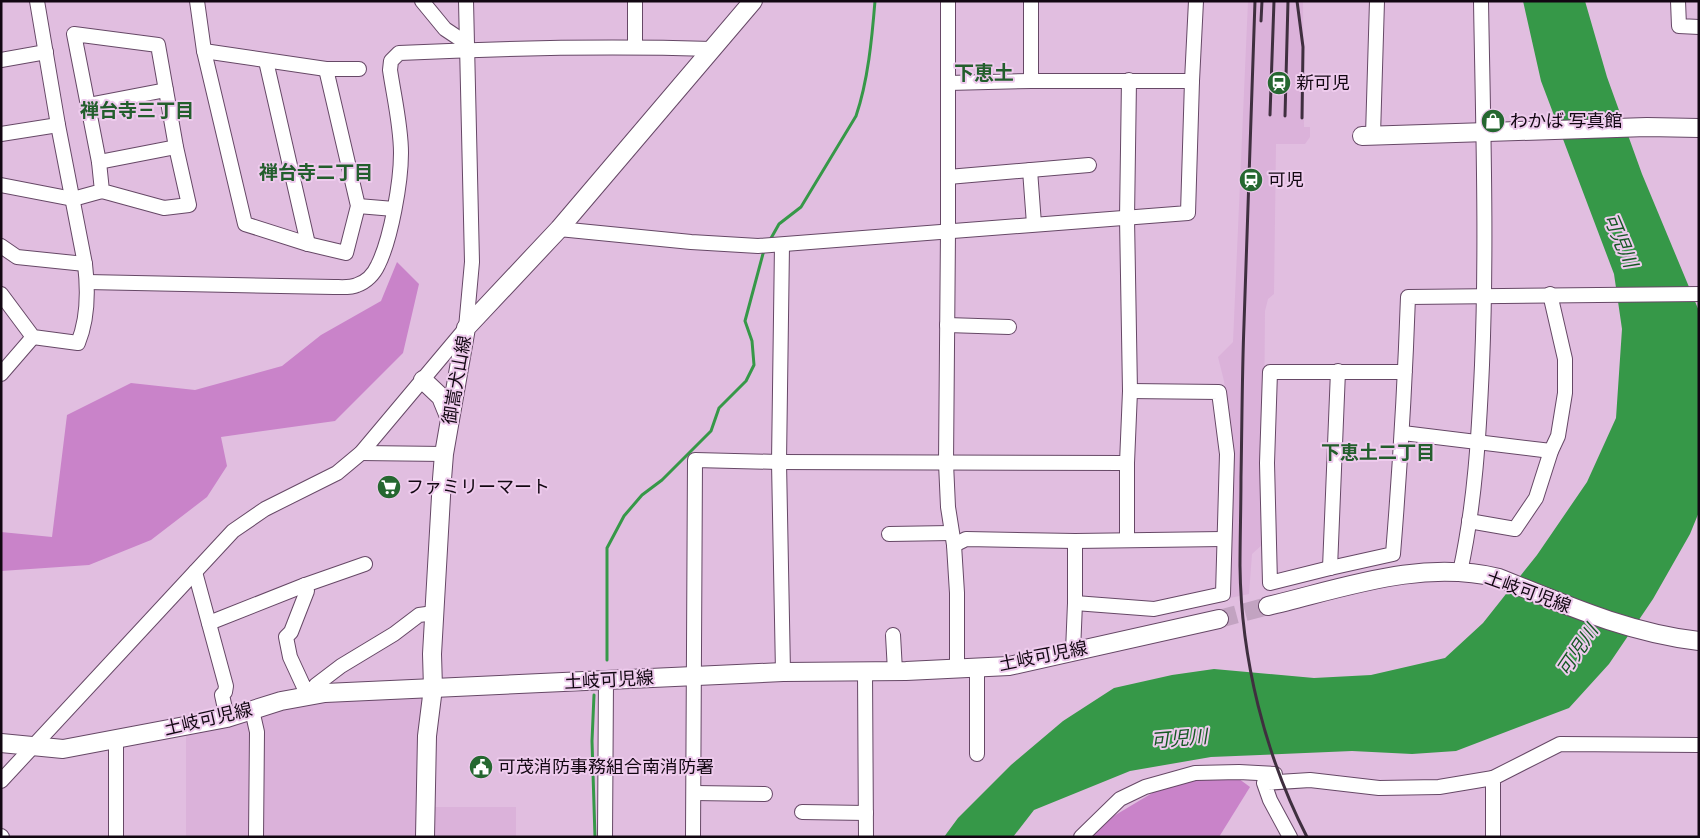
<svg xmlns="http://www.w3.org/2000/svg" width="1700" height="838" font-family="Raleway,'Noto Sans JP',sans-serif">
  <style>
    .built { fill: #dbb2da }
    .green { fill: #c983c9 }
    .water { fill: #369848 }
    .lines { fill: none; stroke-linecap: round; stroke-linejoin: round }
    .stream { stroke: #369848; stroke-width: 3 }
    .major-tunnel { stroke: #c2a3c1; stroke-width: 18; stroke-dasharray: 18 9; stroke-linecap: butt }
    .minor-casing { stroke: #664866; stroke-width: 16 }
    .major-casing { stroke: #664866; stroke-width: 20 }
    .minor { stroke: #fff; stroke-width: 14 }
    .major { stroke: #fff; stroke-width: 18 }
    .rail { stroke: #3f2f3f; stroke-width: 3 }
    .labels { text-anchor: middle; stroke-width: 4; stroke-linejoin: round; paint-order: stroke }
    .poi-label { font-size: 18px; fill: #120712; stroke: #eecbed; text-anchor: start }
    .street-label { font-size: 18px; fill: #120712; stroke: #eecbed }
    .neighbourhood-label { font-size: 19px; font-weight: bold; fill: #235e2d; stroke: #eecbed }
    .water-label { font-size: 19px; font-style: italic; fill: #145723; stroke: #eecbed }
    .quarter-label { font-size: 20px; font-weight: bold; fill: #235e2d; stroke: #eecbed }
  </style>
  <rect width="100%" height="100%" fill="#e1bee0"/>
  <g class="built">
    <path d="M 1248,1 L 1303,1 L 1304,127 L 1310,127 L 1310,137 L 1305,144 L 1276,144 L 1274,294 L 1268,299 L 1265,311 L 1263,544 L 1252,554 L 1249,594 L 1230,598 L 1234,467 L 1224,381 L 1218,357 L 1233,342 Z"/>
    <path d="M 433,688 L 426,807 L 516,807 L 516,837 L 186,837 L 186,725 L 281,701 Z"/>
  </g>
  <g class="green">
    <path d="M 397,262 L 419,284 L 403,353 L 335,421 L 221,437 L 227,466 L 207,497 L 151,540 L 89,565 L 1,571 L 1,532 L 52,537 L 67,415 L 131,383 L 195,390 L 282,366 L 321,335 L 381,301 Z"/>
    <path d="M 1235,776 L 1250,787 L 1219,837 L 1091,837 L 1102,823 L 1154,792 L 1198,778 Z"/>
  </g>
  <path class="water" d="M 1523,1 L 1585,1 L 1607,77 L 1642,174 L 1699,311 L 1699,512 L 1690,534 L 1653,599 L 1609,664 L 1569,708 L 1456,751 L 1412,754 L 1352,751 L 1211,757 L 1130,771 L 1034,810 L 1013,837 L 944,837 L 958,818 L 1011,765 L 1063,721 L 1114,688 L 1172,675 L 1214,669 L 1314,678 L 1371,675 L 1445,658 L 1483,623 L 1537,555 L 1587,482 L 1616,418 L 1622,329 L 1614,274 L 1541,81 Z"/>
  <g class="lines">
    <g class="stream">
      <path d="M 770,240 L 779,224 L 801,207 L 856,116 C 868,81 872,38 875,1"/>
      <path d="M 607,660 L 607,548 L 624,516 L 642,495 L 662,480 L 711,431 L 719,408 L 746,381 L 754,365 L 752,341 L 745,321 L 764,250"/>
      <path d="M 594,695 L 592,741 L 595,837"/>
    </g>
    <path class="major-tunnel" d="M 1219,619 L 1268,606"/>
    <g class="minor-casing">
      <g id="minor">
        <path d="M 197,1 L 204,51 L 245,224 L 308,244 L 346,253 L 358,206 L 326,69"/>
        <path d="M 422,1 L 445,29 L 466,43"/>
        <path d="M 635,1 L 635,47"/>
        <path d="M 948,1 L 948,231 L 946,463 L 948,507 L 954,545 L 957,593 L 957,669"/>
        <path d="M 1031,1 L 1031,81"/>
        <path d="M 1678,1 L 1679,26 L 1699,27"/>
        <path d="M 204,51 L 326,69 L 359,69"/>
        <path d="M 1,60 L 46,52"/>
        <path d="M 266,61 L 308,244"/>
        <path d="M 948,83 L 1031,81 L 1192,81"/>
        <path d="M 88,105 L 166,90"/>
        <path d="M 1,134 L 58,125"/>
        <path d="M 1373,135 L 1377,1"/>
        <path d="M 99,162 L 176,147"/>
        <path d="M 1030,170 L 1034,224"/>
        <path d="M 948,177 L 1089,165"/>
        <path d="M 1,185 L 73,199 L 102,191 L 164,208 L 189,205 L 176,147 L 158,45 L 74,34 L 99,162 L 102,191"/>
        <path d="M 358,206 L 394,209"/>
        <path d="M 559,229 L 691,242 L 758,246 L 1188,213 L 1192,81 L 1196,1"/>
        <path d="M 782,245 L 779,462 L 783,672"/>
        <path d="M 1,246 L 17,257 L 85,264"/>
        <path d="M 87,282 L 334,287 C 341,287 351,288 357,285 C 366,282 374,274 378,265 C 391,239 401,182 401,153 C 401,126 394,97 390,70 L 391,61 L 399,53 C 503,48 608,46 712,49"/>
        <path d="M 1,294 L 33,337 L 78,343 C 88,319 88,289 85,264 L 58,125 L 37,1"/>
        <path d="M 947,325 L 1009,327"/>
        <path d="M 1405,372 L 1270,372 L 1267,463 L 1270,583 L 1330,568 L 1393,554 C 1400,468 1405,383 1408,297 L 1699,294"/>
        <path d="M 1,374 L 33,337"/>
        <path d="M 1403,433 L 1551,451"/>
        <path d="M 361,453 L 444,454"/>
        <path d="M 1469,521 L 1515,529 L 1536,498 L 1551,451 L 1558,436 L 1565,393 L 1565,359 L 1550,294"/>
        <path d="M 889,534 L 951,533"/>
        <path d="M 1127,540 L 1127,463 L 1130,391 L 1127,218 L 1129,80"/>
        <path d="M 954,545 L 966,539 L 1075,541 L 1223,539"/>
        <path d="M 1330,568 L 1338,371"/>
        <path d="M 195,572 L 226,686 L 225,692 L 222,695 L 227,718"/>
        <path d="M 1460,572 C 1475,504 1479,434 1482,365 C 1487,244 1483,122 1481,1"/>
        <path d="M 305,585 L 307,591 L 291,632 L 286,637 L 290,657 L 308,696 L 316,685 L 341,666 L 394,634 L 419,615 L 434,613"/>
        <path d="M 1075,603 L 1154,609 L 1223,594 L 1227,454 L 1219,392 L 1130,391"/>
        <path d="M 209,623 L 305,585 L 365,564"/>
        <path d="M 893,635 L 895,671"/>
        <path d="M 1073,651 L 1075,603 L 1075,541"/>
        <path d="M 865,672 L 866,837"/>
        <path d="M 252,710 L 257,732 L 256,837"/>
        <path d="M 116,739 L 116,837"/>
        <path d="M 977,754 L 977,667"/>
        <path d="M 1,781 L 233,531 L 265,509 L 337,473 L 361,453 L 466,328 L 472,262 L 466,1"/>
        <path d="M 694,793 L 765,794"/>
        <path d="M 802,812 L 866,813"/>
        <path d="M 1,836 L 2,837"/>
        <path d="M 605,837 L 606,680"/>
        <path d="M 693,837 L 695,460 L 779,462 L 1127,463"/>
        <path d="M 1081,837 L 1120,799 L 1145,787 L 1195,773 L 1239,772 L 1275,774"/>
        <path d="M 1290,837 L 1270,800 L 1264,783 L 1310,780 L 1379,788 L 1439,787 L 1493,778"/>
        <path d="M 1493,837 L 1493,778 L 1560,744 L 1699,745"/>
      </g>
    </g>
    <g class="major-casing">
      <g id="major">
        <path d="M 1362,136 L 1647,127 L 1699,128"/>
        <path d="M 423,380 L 441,397 L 450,419"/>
        <path d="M 1268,606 C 1344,588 1420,559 1499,578 C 1564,604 1628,633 1699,641"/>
        <path d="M 1,743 L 63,749 L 227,718 L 281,701 L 325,693 L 783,672 L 906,671 L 1009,666 L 1219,619"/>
        <path d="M 425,837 L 427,736 L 433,688 L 432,654 L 442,479 L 444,454 L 466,328 L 559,229 L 753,1"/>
      </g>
    </g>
    <use href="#minor" class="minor"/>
    <use href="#major" class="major"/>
    <g class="rail">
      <path d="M 1255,1 C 1251,109 1247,217 1244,324 C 1242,375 1242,426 1241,477 C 1241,507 1240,537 1240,566 C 1241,659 1265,755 1307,837"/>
      <path d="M 1297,1 L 1303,47 L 1302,118"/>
      <path d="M 1261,21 L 1262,1"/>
      <path d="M 1270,115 L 1274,1"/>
      <path d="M 1285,116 L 1288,1"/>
    </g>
  </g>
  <defs>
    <g id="station-disc" transform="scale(1.25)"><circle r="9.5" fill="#256730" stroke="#eecbed"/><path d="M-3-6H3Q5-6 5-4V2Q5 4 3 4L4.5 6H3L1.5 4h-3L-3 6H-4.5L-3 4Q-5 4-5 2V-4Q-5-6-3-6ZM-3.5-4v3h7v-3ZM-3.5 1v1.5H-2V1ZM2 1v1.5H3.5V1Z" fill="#fff"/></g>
    <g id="shop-disc" transform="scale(1.25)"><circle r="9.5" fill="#256730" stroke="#eecbed"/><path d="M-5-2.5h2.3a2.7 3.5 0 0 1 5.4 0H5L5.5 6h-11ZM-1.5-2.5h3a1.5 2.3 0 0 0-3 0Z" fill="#fff"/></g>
    <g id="supermarket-disc" transform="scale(1.25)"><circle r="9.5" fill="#256730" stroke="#eecbed"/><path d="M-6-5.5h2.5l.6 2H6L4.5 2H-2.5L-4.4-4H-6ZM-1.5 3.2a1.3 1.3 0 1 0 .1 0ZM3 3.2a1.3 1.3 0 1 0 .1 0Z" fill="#fff"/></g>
    <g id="civic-disc" transform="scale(1.25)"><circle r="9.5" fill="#256730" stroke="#eecbed"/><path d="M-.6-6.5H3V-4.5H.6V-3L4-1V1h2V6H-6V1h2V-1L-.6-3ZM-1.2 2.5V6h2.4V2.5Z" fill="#fff"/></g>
  </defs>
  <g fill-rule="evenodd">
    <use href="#station-disc" x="1279" y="83"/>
    <use href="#shop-disc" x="1493" y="121"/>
    <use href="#station-disc" x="1251" y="180"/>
    <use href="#supermarket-disc" x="389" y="487"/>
    <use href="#civic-disc" x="481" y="767"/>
  </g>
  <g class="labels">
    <g class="poi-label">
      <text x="1296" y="89">新可児</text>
      <text x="1510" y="127">わかば 写真館</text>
      <text x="1268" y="186">可児</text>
      <text x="406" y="493">ファミリーマート</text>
      <text x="498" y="773">可茂消防事務組合南消防署</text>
    </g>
    <g class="street-label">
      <text transform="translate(457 380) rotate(-80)" y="6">御嵩犬山線</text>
      <text transform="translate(1528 592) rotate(20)" y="6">土岐可児線</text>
      <text transform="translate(1043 656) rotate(-11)" y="6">土岐可児線</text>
      <text transform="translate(609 680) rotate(-3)" y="6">土岐可児線</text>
      <text transform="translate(208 719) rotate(-13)" y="6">土岐可児線</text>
    </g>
    <g class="neighbourhood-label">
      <text x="137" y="117">禅台寺三丁目</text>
      <text x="316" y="179">禅台寺二丁目</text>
      <text x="1378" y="459">下恵土二丁目</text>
    </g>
    <g class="water-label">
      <text transform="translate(1621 240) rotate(67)" y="7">可児川</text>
      <text transform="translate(1577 650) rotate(-56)" y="7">可児川</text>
      <text transform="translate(1179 738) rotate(-5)" y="7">可児川</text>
    </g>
    <g class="quarter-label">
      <text x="984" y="80">下恵土</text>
    </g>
  </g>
  <rect width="1700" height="838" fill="none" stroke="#120712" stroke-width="5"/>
</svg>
